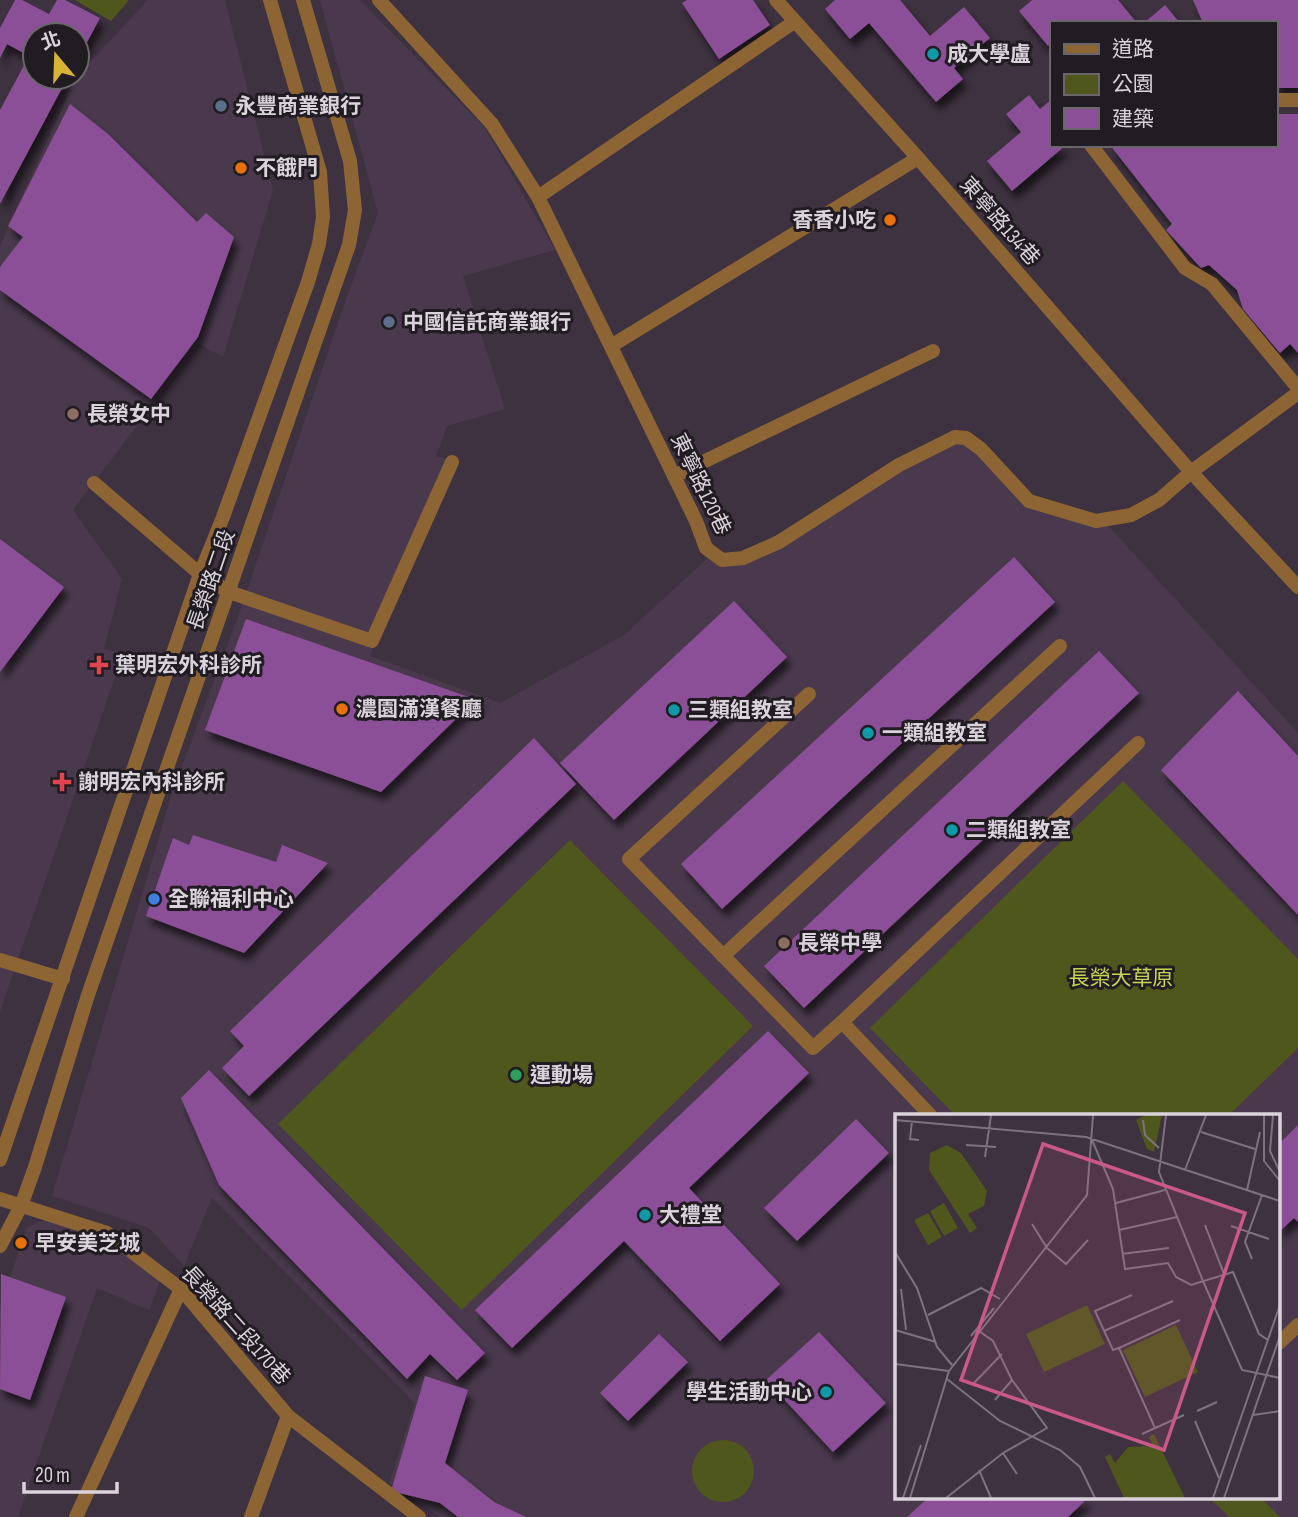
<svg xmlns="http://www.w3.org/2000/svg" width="1298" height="1517" font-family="'Sofia Sans Condensed','Noto Sans TC',sans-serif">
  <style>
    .built { fill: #4a394d; fill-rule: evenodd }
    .green { fill: #4f571c }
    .building { fill: #8a4f96; filter: url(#shadow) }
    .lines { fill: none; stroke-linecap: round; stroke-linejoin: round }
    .service { stroke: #8d6534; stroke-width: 14 }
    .minor { stroke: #8d6534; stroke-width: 14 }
    .tertiary { stroke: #8d6534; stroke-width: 14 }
    .culture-dot { fill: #0f9aa8; stroke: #211c22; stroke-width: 2.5 }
    .service-dot { fill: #5c6f8a; stroke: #211c22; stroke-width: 2.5 }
    .food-dot { fill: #e8710a; stroke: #211c22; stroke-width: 2.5 }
    .education-dot { fill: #8d6e63; stroke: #211c22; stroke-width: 2.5 }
    .health-dot { fill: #e0444e; stroke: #211c22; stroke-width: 2.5 }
    .shop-dot { fill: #3f7fe0; stroke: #211c22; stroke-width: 2.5 }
    .leisure-dot { fill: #2e9e5b; stroke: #211c22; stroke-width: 2.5 }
    .labels { text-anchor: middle; stroke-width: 6; stroke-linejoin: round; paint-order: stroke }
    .poi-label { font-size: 21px; font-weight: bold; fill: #dbd3dc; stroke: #211c22; text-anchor: start }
    .street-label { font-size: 21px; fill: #dbd3dc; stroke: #211c22 }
    .park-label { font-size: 21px; fill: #c3d654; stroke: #211c22 }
    .inset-road { fill: none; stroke: #7d727e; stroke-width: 2 }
    .view { fill: #cb5988; fill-opacity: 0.15; stroke: #cb5988; stroke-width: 3.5 }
    .inset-edge { fill: none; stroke: #dbd3dc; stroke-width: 3.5 }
  </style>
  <defs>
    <filter id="shadow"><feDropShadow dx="4.5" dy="8" stdDeviation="3.5" flood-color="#0009"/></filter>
  </defs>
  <rect width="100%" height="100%" fill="#3e3140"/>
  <g class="built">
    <path d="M 148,0 L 225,0 L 273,190 L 223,357 L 199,344 L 73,510 L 122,579 L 104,649 L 123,654 L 0,1012 L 0,246 L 76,77 Z"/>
    <path d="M 320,0 L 360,0 L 485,128 L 555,250 L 463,276 L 505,409 L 447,426 L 436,457 L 446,458 L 370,656 L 500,703 L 624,635 L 711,555 L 756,557 L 927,450 L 962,437 L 1035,506 L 1101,518 L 1298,733 L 1298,1517 L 440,1517 L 389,1483 L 415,1403 L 212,1198 L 184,1266 L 149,1228 L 52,1196 L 173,790 L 239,614 L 345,302 L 378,213 ZM 897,1116 L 1279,1116 L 1279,1498 L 897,1498 Z"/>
    <path d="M 45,1220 L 133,1244 L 163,1273 L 149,1310 L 97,1288 L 18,1517 L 0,1517 L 0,1307 L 27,1227 Z"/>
  </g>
  <g class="green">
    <path d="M 75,0 L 129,0 L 111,21 Z"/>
    <path d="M 1123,781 L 1298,959 L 1298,1048 L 1228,1116 L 956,1116 L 870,1028 Z"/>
    <path d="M 570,840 L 753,1026 L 462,1310 L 278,1124 Z"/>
    <circle cx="723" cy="1471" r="31"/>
    <path d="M 1210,1498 L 1261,1498 L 1280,1517 L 1229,1517 Z"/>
  </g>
  <g class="building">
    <path d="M 15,0 L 22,0 L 49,14 L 57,0 L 65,0 L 100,18 L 77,61 L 77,35 L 35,35 L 35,77 L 68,77 L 0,204 L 0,110 L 29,56 L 7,44 L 0,58 L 0,28 Z"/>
    <path d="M 687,0 L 753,0 L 770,25 L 719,59 L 682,3 Z"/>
    <path d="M 835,0 L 900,0 L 930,36 L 964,7 L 990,38 L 954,68 L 963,79 L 936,102 L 869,23 L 850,39 L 825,9 Z"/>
    <path d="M 1032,0 L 1118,0 L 1137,23 L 1051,23 L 1051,43 L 1048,46 L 1019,11 Z"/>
    <path d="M 1193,0 L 1298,0 L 1298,88 L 1275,88 L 1275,23 L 1203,23 Z"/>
    <path d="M 1165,5 L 1180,23 L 1144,23 Z"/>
    <path d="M 1029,95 L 1040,109 L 1051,100 L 1051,145 L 1066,145 L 1012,191 L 987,161 L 1021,132 L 1006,114 Z"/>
    <path d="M 70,104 L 108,134 L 197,222 L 206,213 L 234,237 L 198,337 L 151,399 L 0,290 L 0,267 L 23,237 L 8,226 Z"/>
    <path d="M 1275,114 L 1298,114 L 1298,353 L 1290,344 L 1280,353 L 1243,309 L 1237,290 L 1209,265 L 1201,268 L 1166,230 L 1172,224 L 1110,145 L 1275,145 Z"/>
    <path d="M 0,539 L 64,587 L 0,672 Z"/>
    <path d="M 1014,557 L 1055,602 L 722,909 L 681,864 Z"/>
    <path d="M 734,601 L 787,657 L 614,820 L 560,763 Z"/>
    <path d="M 246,619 L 483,702 L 460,715 L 381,792 L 205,730 Z"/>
    <path d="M 1099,651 L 1139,693 L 804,1008 L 764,966 Z"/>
    <path d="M 1238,691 L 1298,756 L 1298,915 L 1161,770 Z"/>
    <path d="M 534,738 L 576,784 L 249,1096 L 222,1068 L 244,1046 L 230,1031 Z"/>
    <path d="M 193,835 L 276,862 L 282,845 L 328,863 L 244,953 L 146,916 L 173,838 L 189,845 Z"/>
    <path d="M 768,1031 L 809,1073 L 689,1188 L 780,1284 L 720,1341 L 624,1241 L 512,1348 L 475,1310 Z"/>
    <path d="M 209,1070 L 485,1353 L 457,1380 L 430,1354 L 407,1379 L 219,1185 L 181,1098 Z"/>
    <path d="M 856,1119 L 889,1153 L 797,1241 L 764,1208 Z"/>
    <path d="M 1298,1125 L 1298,1222 L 1294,1218 L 1279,1232 L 1279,1144 Z"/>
    <path d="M 1,1274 L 66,1297 L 30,1400 L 0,1389 Z"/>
    <path d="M 819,1332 L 886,1403 L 833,1452 L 766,1380 Z"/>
    <path d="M 659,1334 L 688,1362 L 628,1421 L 600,1393 Z"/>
    <path d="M 425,1376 L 468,1390 L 445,1463 L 494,1502 L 526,1517 L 458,1517 L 440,1503 L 391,1491 Z"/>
    <path d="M 928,1498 L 1088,1498 L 1068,1517 L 907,1517 Z"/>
  </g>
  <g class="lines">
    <g class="service">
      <path d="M 379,0 L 492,124 L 538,197 L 696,521 L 706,548 L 722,560 L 743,558 L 779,542 L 899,465 L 955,437 L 966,438 L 981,449 L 1029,501 L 1096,521 L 1131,515 L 1159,500 L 1191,472 L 1298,393"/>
      <path d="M 1275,100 L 1298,100"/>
      <path d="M 1091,145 L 1185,268 L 1212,284 L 1298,388"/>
      <path d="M 538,197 L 794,22"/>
      <path d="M 611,346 L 918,158"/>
      <path d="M 674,476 L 933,351"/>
      <path d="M 94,483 L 200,574 L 229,592 L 372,641 L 452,462"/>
      <path d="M 809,694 L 629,859 L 813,1048 L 842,1022"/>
      <path d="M 723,956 L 1060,646"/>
      <path d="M 0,960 L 63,979"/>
      <path d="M 931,1116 L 842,1022 L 1138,743"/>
      <path d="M 0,1199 L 107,1233 L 181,1289 L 288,1416 L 419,1517"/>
      <path d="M 1279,1343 L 1298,1325"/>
      <path d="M 76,1517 L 181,1289"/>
      <path d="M 251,1517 L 288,1416"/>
    </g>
    <path class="minor" d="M 776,0 L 918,158 L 1191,472 L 1298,587"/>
    <g class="tertiary">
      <path d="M 0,1160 L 200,574 L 223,517 L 308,282 L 319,244 L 323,217 L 320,172 L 270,0"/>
      <path d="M 0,1246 L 21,1206 L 35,1167 L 88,995 L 349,245 L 355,210 L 350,161 L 303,0"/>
    </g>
  </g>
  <g class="culture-dot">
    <circle cx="933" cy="54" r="7"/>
    <circle cx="674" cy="710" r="7"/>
    <circle cx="868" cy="733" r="7"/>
    <circle cx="952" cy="830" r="7"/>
    <circle cx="645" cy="1215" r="7"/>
    <circle cx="826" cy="1392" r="7"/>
  </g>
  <g class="service-dot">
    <circle cx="221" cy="106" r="7"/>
    <circle cx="389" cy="322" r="7"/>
  </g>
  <g class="food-dot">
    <circle cx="241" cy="168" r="7"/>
    <circle cx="890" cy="220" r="7"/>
    <circle cx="342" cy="709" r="7"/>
    <circle cx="21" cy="1243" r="7"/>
  </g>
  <g class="education-dot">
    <circle cx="73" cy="414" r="7"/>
    <circle cx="784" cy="943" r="7"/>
  </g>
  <g class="health-dot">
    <path d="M95.5 654.5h7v7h7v7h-7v7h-7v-7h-7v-7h7z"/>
    <path d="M58.5 771.5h7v7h7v7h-7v7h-7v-7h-7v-7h7z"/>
  </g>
  <circle class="shop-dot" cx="154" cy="899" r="7"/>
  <circle class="leisure-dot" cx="516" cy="1075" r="7"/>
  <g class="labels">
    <g class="poi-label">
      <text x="947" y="61">成大學盧</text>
      <text x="235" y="113">永豐商業銀行</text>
      <text x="255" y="175">不餓門</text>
      <text x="876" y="227" text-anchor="end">香香小吃</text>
      <text x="403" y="329">中國信託商業銀行</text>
      <text x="87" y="421">長榮女中</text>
      <text x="115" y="672">葉明宏外科診所</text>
      <text x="356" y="716">濃園滿漢餐廳</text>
      <text x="688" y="717">三類組教室</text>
      <text x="882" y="740">一類組教室</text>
      <text x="78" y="789">謝明宏內科診所</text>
      <text x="966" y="837">二類組教室</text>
      <text x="168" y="906">全聯福利中心</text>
      <text x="798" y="950">長榮中學</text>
      <text x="530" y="1082">運動場</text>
      <text x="659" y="1222">大禮堂</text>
      <text x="35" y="1250">早安美芝城</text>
      <text x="812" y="1399" text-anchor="end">學生活動中心</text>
    </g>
    <g class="street-label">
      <text transform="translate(1000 221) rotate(49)" y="7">東寧路134巷</text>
      <text transform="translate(701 484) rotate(64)" y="7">東寧路120巷</text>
      <text transform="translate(211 580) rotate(-71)" y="7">長榮路二段</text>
      <text transform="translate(236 1325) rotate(48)" y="7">長榮路二段170巷</text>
    </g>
    <g class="park-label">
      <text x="1121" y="985">長榮大草原</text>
    </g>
  </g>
  <g transform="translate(895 1114)">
    <rect width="385" height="385" fill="#3e3140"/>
    <path d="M 251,1 L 267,1 L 259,38 L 252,35 L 241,6 ZM 52,31 L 66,39 L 92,77 L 89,92 L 73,100 L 82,114 L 75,119 L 34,56 L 35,39 ZM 49,89 L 63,114 L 49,122 L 35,97 ZM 33,99 L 47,123 L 33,131 L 19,106 ZM 192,191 L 210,230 L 149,258 L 131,220 ZM 281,211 L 303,258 L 250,283 L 228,236 ZM 259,320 L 290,384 L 229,384 L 210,343 L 215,340 L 220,349 L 233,333 L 258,332 L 254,323 Z" fill="#4f571c"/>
    <path class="inset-road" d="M 271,1 L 264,58 L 308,167 L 347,256 L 385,264M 369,1 L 369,47 L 385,67M 378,1 L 375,37 L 385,58M 0,6 L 191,23 L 385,87M 248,6 L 250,21 L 264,34M 17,7 L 15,25 L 24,26M 306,18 L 360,35M 197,26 L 218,75 L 230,155 L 273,149 L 281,163 L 296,171 L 338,158 L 364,220 L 373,226M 71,31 L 101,33M 90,43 L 96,1M 290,56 L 311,1M 352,76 L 365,18M 221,89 L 270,76M 137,110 L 152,134 L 171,150 L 193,126M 310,111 L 329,160M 336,112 L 374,125M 224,116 L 282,103M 0,138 L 22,174 L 42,233 L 57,251M 227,140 L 274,134M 357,145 L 350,128 L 367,81M 6,175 L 11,216M 33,201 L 86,174 L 105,185M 0,216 L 41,228M 209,217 L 278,187M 76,222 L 99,194M 224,234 L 218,236 L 200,197 L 237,181M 0,250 L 54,257M 52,265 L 105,307 L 165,336 L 185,353 L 200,384M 78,270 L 107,240M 100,286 L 117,266M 302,297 L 322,288M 358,301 L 385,297M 300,307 L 324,364M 260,314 L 224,234 L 285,206M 247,320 L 289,301M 108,339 L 122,360M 84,356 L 96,384M 8,384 L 26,331M 15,384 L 54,257 L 192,81 L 198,1M 51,384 L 108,339 L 152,314 L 117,266 L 98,227 L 84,217M 318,384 L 385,191M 329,384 L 385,222"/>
    <path class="view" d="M 148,30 L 350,99 L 269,336 L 66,266 Z"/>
    <rect width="385" height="385" class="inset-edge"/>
  </g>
  <rect x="1050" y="21" width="228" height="126" fill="#211c22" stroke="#6b656c" stroke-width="2"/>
  <rect x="1064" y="44" width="35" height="10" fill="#8d6534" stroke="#6b656c" stroke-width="2"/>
  <text x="1112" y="56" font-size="21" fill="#dbd3dc">道路</text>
  <rect x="1064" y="74" width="35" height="21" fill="#4f571c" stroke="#6b656c" stroke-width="2"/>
  <text x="1112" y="91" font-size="21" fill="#dbd3dc">公園</text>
  <rect x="1064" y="108" width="35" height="21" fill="#8a4f96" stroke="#6b656c" stroke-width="2"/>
  <text x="1112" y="126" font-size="21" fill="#dbd3dc">建築</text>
  <g transform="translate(56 56) rotate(341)"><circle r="33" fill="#211c22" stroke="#6b656c" stroke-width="2"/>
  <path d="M0-5L12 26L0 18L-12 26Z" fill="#d7b434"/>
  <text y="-10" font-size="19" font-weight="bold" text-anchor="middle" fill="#dbd3dc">北</text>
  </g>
  <path d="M24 1482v10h93v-10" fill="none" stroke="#dbd3dc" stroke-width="3.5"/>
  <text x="35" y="1482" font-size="21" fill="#dbd3dc" stroke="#211c22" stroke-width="5" paint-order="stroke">20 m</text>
</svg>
